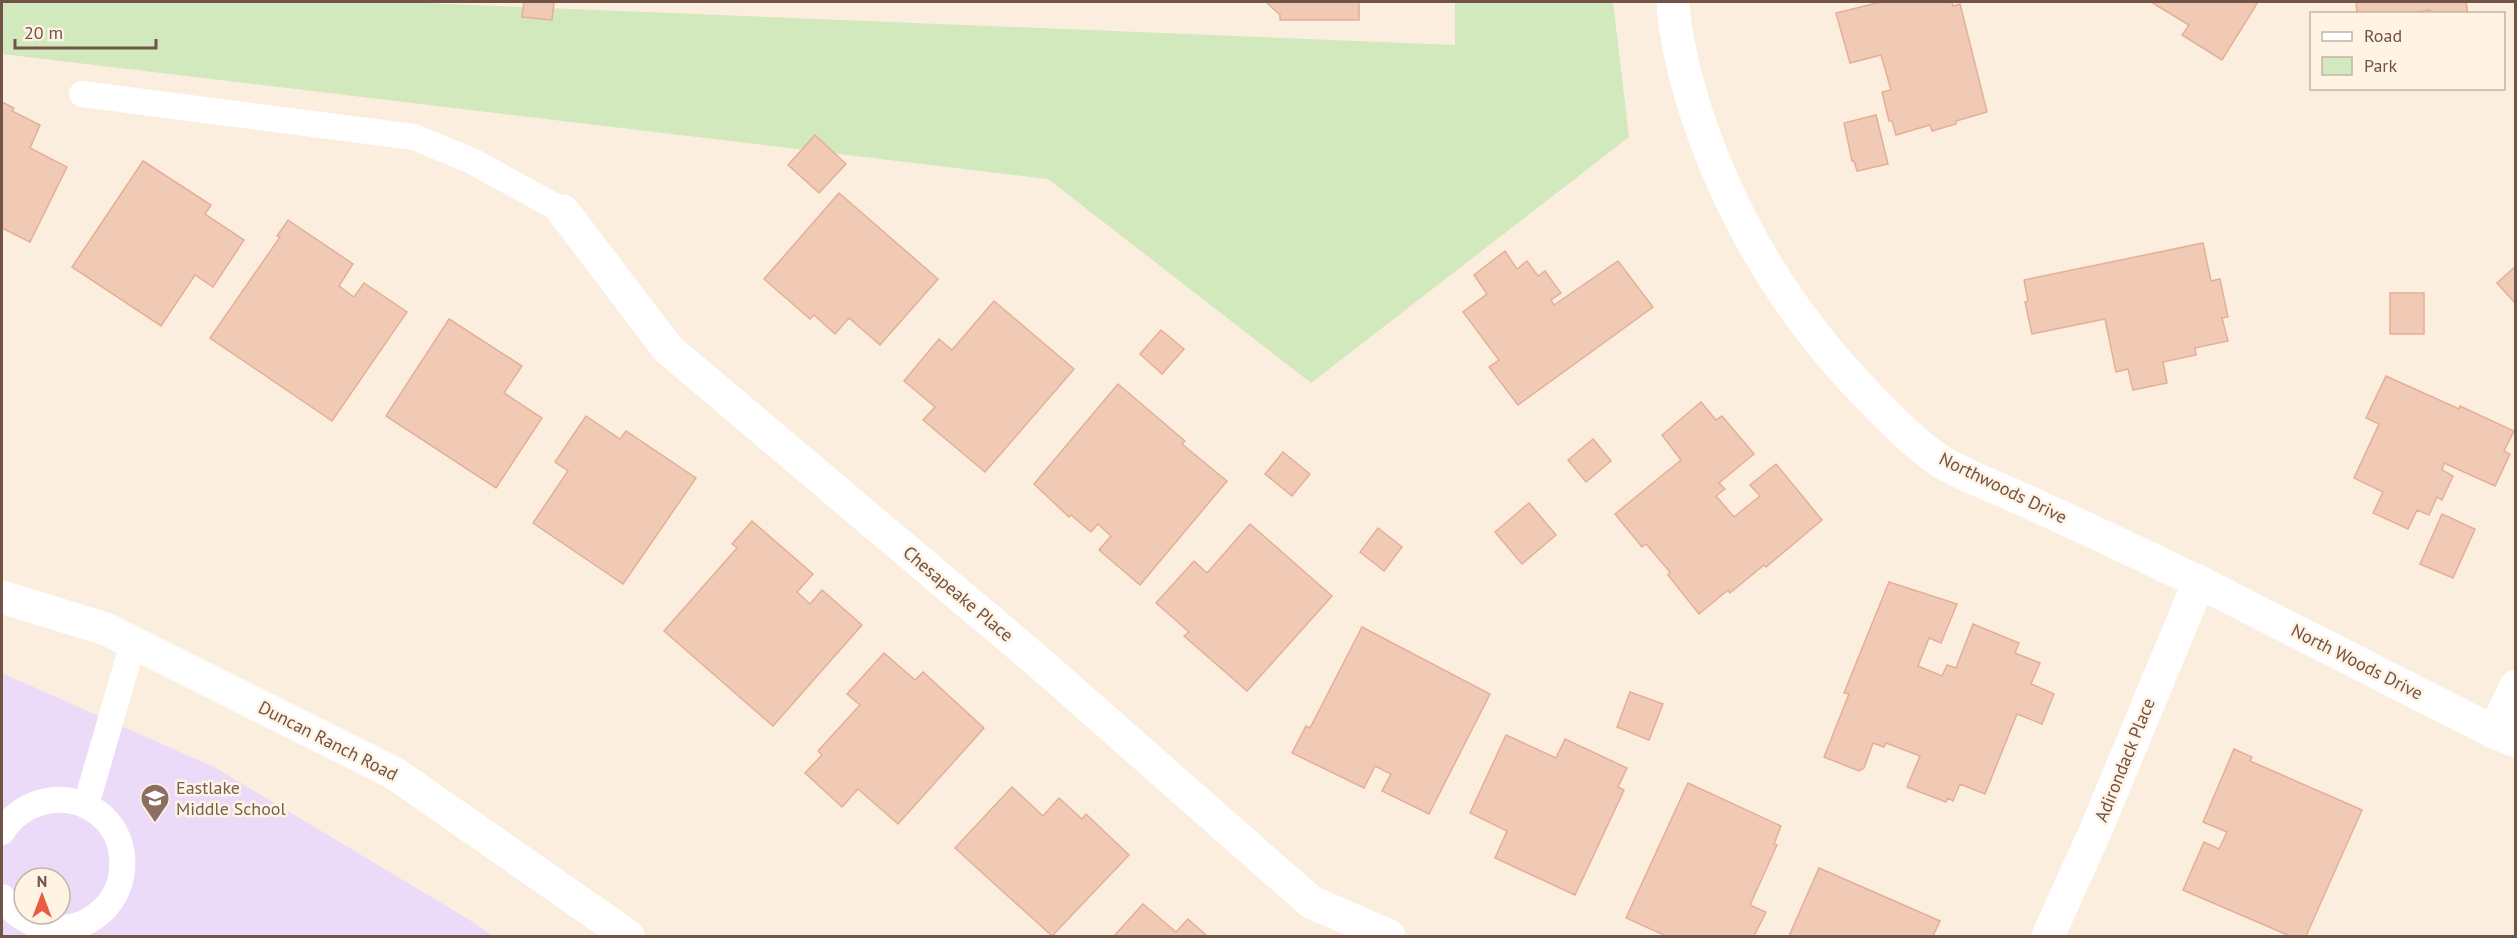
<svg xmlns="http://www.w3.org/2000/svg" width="2517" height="938" font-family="'PT Sans',sans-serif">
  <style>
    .education { fill: #ecdbf8; fill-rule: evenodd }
    .green { fill: #d1e9bd }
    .building { fill: #f1cab6; stroke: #e4af96; stroke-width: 1.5 }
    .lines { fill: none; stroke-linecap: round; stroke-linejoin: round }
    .lane { stroke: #fff; stroke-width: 26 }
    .street { stroke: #fff; stroke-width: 33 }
    .secondary { stroke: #fff; stroke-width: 33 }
    .labels { text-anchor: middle; stroke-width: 5; stroke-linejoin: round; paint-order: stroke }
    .street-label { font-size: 18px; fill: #715347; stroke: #fff3e4 }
    .education-label { font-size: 18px; fill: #785e54; stroke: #fff3e4; text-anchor: start }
  </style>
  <rect width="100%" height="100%" fill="#fceede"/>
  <path class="education" d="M 2,673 L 216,768 L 468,919 L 493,936 L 2,936 ZM 24,878 L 60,878 L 60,914 L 24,914 Z"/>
  <path class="green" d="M 2,2 L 400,2 L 1455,45 L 1455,2 L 1613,2 L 1629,137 L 1311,383 L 1048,179 L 2,54 Z"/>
  <g class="building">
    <path d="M 524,2 L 554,2 L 552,20 L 522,17 Z"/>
    <path d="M 1266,2 L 1359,2 L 1359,20 L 1280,20 L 1280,15 Z"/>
    <path d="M 1881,2 L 1952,2 L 1953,6 L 1960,4 L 1987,112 L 1956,121 L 1956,124 L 1932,131 L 1930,125 L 1896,135 L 1892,121 L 1889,121 L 1882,92 L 1891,90 L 1881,55 L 1850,63 L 1836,13 Z"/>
    <path d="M 2151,2 L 2258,2 L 2222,60 L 2182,35 L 2189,25 Z"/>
    <path d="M 2356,2 L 2466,2 L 2468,14 L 2430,14 L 2430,10 L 2400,14 L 2357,14 Z"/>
    <path d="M 2,102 L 14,108 L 12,111 L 40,125 L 30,148 L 67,167 L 30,242 L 2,228 Z"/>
    <path d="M 1876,115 L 1888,164 L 1857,171 L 1854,161 L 1852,161 L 1844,123 Z"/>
    <path d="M 815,135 L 846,164 L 819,193 L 788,165 Z"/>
    <path d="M 143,161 L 211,205 L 205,214 L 244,240 L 213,287 L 195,275 L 161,326 L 72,267 Z"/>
    <path d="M 839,193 L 938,279 L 880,345 L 849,318 L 835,334 L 814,315 L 810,319 L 764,279 Z"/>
    <path d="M 288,220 L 353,264 L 339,286 L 354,297 L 364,283 L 407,312 L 332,421 L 210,338 L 280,237 L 277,236 Z"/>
    <path d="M 2203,243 L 2211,281 L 2220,279 L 2228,317 L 2222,318 L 2228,341 L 2195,348 L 2196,355 L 2163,362 L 2167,383 L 2133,390 L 2128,369 L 2116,372 L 2105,319 L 2032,334 L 2025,302 L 2028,301 L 2024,280 Z"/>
    <path d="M 1505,251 L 1517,269 L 1527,261 L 1538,276 L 1545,271 L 1561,293 L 1551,300 L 1554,305 L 1618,261 L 1653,307 L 1518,405 L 1489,367 L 1499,360 L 1463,312 L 1487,294 L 1474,275 Z"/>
    <path d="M 2516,266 L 2516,304 L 2497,283 Z"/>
    <rect x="2390" y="293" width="34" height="41"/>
    <path d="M 994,301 L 1074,369 L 985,472 L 923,420 L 935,407 L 904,381 L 939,339 L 952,350 Z"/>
    <path d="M 449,319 L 522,366 L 504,393 L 542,418 L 496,488 L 386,416 Z"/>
    <path d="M 1161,330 L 1184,349 L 1162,374 L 1140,354 Z"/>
    <path d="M 2386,376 L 2459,409 L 2460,406 L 2514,431 L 2504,451 L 2510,454 L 2495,486 L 2444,463 L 2442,470 L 2453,476 L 2442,500 L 2437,497 L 2429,515 L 2417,510 L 2408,529 L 2373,513 L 2383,492 L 2354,478 L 2379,424 L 2366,418 Z"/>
    <path d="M 1118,384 L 1185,441 L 1182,444 L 1227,481 L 1140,585 L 1099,550 L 1111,536 L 1098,524 L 1091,532 L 1071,515 L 1069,517 L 1034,484 Z"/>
    <path d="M 1701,402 L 1716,420 L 1722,416 L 1754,454 L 1719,483 L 1725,489 L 1716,496 L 1734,517 L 1760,496 L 1750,485 L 1776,464 L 1822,520 L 1766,567 L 1764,565 L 1730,593 L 1728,590 L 1699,614 L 1668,575 L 1670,572 L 1646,544 L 1642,547 L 1615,514 L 1681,460 L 1662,435 Z"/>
    <path d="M 586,416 L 620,439 L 626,431 L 696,478 L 623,584 L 533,523 L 568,471 L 555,462 Z"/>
    <path d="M 1593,439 L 1611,461 L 1586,482 L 1568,460 Z"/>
    <path d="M 1283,452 L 1310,474 L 1292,496 L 1265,474 Z"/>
    <path d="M 1529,503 L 1556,535 L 1522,564 L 1495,532 Z"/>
    <path d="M 2442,514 L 2475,529 L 2453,578 L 2420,564 Z"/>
    <path d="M 752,521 L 813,574 L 797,592 L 810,604 L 822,590 L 862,625 L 773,726 L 664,631 L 737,548 L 732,544 Z"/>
    <path d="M 1250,524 L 1332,596 L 1247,691 L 1184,636 L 1189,632 L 1156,603 L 1194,561 L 1207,573 Z"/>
    <path d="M 1378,528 L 1402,547 L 1384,571 L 1360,552 Z"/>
    <path d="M 1889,582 L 1957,604 L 1941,643 L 1929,638 L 1918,666 L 1942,676 L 1947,665 L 1956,668 L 1973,624 L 2019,643 L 2015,653 L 2040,663 L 2031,684 L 2054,694 L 2042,724 L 2017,714 L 1985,794 L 1960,784 L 1953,801 L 1948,798 L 1946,802 L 1907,787 L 1920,756 L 1886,743 L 1884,747 L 1873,743 L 1864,768 L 1859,771 L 1824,757 L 1849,694 L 1844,693 Z"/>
    <path d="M 1362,627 L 1490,694 L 1429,814 L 1382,791 L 1391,774 L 1375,766 L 1364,788 L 1292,753 L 1306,726 L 1310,728 Z"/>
    <path d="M 884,653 L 915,680 L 923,672 L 984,728 L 898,824 L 858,789 L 842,807 L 805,773 L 822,755 L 818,751 L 860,705 L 847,694 Z"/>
    <path d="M 1630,692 L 1663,704 L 1649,740 L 1617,727 Z"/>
    <path d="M 1506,735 L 1556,758 L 1565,739 L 1627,768 L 1618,787 L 1624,790 L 1575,895 L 1495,858 L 1507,831 L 1470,813 Z"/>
    <path d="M 2234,749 L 2252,757 L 2250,761 L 2362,810 L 2306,936 L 2290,936 L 2183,890 L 2204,842 L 2219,849 L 2227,832 L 2203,822 Z"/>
    <path d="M 1688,783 L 1781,826 L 1774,844 L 1777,845 L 1750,905 L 1766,912 L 1754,936 L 1666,936 L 1626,918 Z"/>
    <path d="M 1012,787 L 1043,816 L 1059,798 L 1082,819 L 1086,814 L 1129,855 L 1052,936 L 955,848 Z"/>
    <path d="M 1819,868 L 1940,921 L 1933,936 L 1789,936 Z"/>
    <path d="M 1143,904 L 1176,932 L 1188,919 L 1207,936 L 1114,936 Z"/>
  </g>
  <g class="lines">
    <g class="lane">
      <path d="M 82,94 L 414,137 L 472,161 L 563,211"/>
      <path d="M 86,805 L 133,643"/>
      <path d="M 2,832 C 23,797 73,788 104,818 C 129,842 128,885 104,909 C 93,920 80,927 64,928 C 39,930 16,918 2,897"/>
    </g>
    <g class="street">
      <path d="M 1673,2 C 1675,39 1685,77 1696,112 C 1732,222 1791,318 1872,400 C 1892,421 1915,444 1940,461 C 1962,475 2001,489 2026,501 C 2084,527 2142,555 2199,582"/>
      <path d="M 563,211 L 668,349 L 1042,665 L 1311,902 L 1389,936"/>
      <path d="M 2494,732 L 2516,686"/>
    </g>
    <g class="secondary">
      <path d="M 2,597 L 106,629 L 394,773 L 628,936"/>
      <path d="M 2048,936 L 2095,832 L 2199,582 L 2494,732 L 2516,741"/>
    </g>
  </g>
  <defs>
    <g id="school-pin" transform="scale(1.5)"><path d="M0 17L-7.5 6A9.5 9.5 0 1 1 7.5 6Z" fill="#8d6e63" stroke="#fff3e4"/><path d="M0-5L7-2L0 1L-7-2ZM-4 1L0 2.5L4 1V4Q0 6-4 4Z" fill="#fff"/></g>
  </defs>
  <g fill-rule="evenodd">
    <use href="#school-pin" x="155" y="798"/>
  </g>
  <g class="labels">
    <g class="street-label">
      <text transform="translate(2003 488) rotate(26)" y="6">Northwoods Drive</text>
      <text transform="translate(958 594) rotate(40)" y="6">Chesapeake Place</text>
      <text transform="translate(2357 662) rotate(27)" y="6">North Woods Drive</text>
      <text transform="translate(328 741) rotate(27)" y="6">Duncan Ranch Road</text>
      <text transform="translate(2125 760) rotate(-68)" y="6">Adirondack Place</text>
    </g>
    <g class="education-label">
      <text x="176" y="794">Eastlake<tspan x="176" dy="21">Middle School</tspan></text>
    </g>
  </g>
  <rect width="2517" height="938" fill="none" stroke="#715347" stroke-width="6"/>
  <rect x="2310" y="12" width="195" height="78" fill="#fff3e4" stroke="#c6b3a5" stroke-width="1.5"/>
  <rect x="2322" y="32" width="30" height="9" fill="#ffffff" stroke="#c6b3a5" stroke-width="1.5"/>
  <text x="2364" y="42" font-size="18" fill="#715347">Road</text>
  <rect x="2322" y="57" width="30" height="18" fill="#d1e9bd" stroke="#c6b3a5" stroke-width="1.5"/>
  <text x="2364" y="72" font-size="18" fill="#715347">Park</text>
  <g transform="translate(42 896)"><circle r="28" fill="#fff3e4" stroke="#c6b3a5" stroke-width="1.5"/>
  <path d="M0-4.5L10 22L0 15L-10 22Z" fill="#e75d42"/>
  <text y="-9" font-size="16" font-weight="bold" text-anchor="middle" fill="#715347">N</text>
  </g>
  <path d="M15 39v9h141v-9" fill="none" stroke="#715347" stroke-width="3"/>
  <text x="24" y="39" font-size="18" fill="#715347" stroke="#fff3e4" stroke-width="4.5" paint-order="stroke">20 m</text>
</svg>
